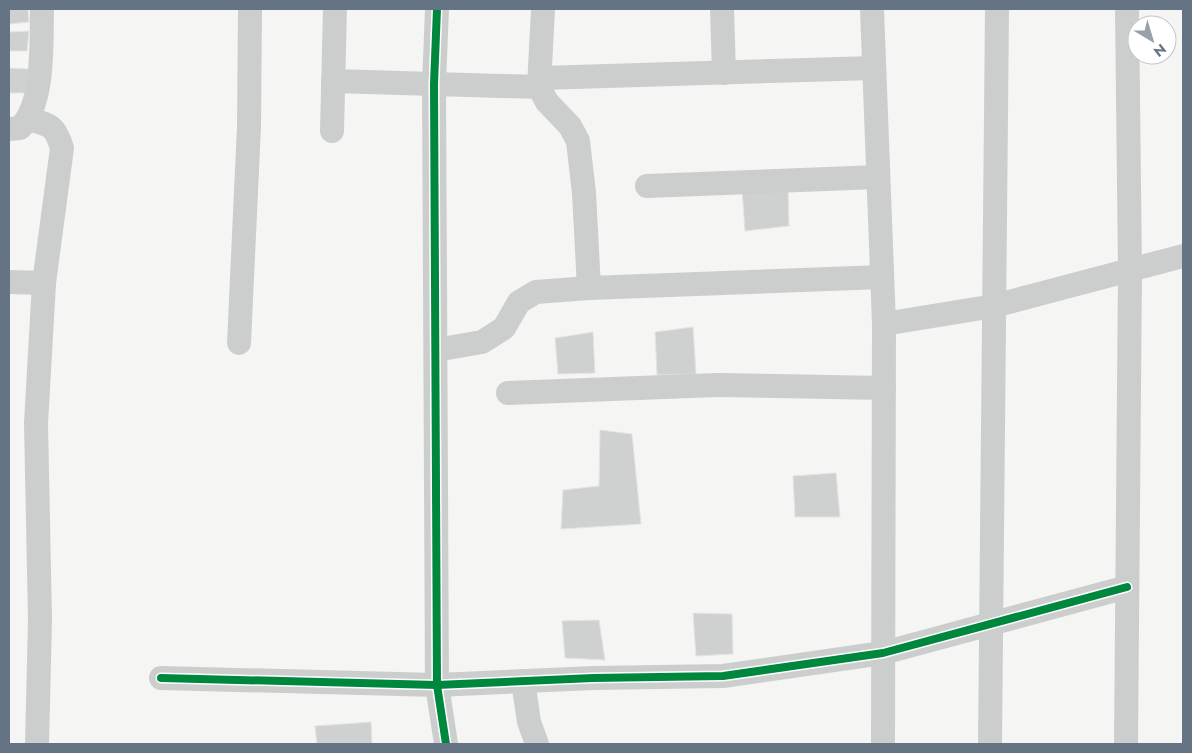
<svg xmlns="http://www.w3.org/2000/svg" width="1192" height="753" font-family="Jost,sans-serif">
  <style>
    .building { fill: #cfd0d0; stroke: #e4e4e3 }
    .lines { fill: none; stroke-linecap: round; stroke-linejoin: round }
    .minor { stroke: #cccece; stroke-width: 24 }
    .cycleway-casing { stroke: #fff; stroke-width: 11 }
    .cycleway { stroke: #00873e; stroke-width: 8 }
  </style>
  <rect width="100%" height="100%" fill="#f5f5f3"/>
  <g class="building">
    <path d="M 9,9 L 28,9 L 29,22 L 9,24 Z"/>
    <path d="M 29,31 L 27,51 L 9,51 L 9,32 Z"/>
    <path d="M 9,68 L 29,69 L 28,93 L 9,93 Z"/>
    <path d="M 788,187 L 789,226 L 745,231 L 742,189 Z"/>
    <path d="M 693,327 L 696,374 L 657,375 L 655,332 Z"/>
    <path d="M 593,332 L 595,373 L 558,374 L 555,338 Z"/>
    <path d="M 600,430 L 632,434 L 641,524 L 561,529 L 563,490 L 599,486 Z"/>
    <path d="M 836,473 L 840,517 L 795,517 L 793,476 Z"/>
    <path d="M 693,613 L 732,614 L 733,654 L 696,656 Z"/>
    <path d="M 599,620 L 605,660 L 565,658 L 562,621 Z"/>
    <path d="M 371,722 L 372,744 L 317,744 L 315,726 Z"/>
  </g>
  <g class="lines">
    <g class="minor">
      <path d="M 437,9 L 434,84 L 437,685 L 446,744"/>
      <path d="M 543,9 L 539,87 L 547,102 L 570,126 L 578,141 L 584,193 L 589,288"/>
      <path d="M 722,9 L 724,73"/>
      <path d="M 872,9 L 884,324 L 883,744"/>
      <path d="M 540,78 L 874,68"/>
      <path d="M 333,81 L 539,87"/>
      <path d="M 29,119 C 51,125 55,126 62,148 L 44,283 L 36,423 L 40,620 L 37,744"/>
      <path d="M 9,129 L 20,128 C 45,103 41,42 42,9"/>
      <path d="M 332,131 L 335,9"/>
      <path d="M 647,186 L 878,177"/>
      <path d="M 9,282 L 44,283"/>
      <path d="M 884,324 L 994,306 L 1183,256"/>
      <path d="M 239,343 L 249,127 L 250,9"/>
      <path d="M 436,350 L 482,342 L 504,328 L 519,302 L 536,292 L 589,288 L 882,277"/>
      <path d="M 508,393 L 717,385 L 884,388"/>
      <path d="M 161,678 L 437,685 L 593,678 L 723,676 L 883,653 L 1127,587"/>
      <path d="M 523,681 L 529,722 L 537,744"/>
      <path d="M 990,744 L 997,9"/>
      <path d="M 1126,744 L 1130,271 L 1127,9"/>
    </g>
    <g class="cycleway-casing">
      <g id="cycleway">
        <path d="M 437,9 L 434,84 L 437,685 L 446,744"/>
        <path d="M 161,678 L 437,685 L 593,678 L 723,676 L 883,653 L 1127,587"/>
      </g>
    </g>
    <use href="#cycleway" class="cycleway"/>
  </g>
  <rect width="1192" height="753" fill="none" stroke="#647484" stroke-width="20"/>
  <g transform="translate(1152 40) rotate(142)"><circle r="24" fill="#ffffff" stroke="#c1c7ce"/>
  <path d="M0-4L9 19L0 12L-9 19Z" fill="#97a1ab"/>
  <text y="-8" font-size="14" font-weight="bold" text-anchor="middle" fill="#647484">N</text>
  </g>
</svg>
